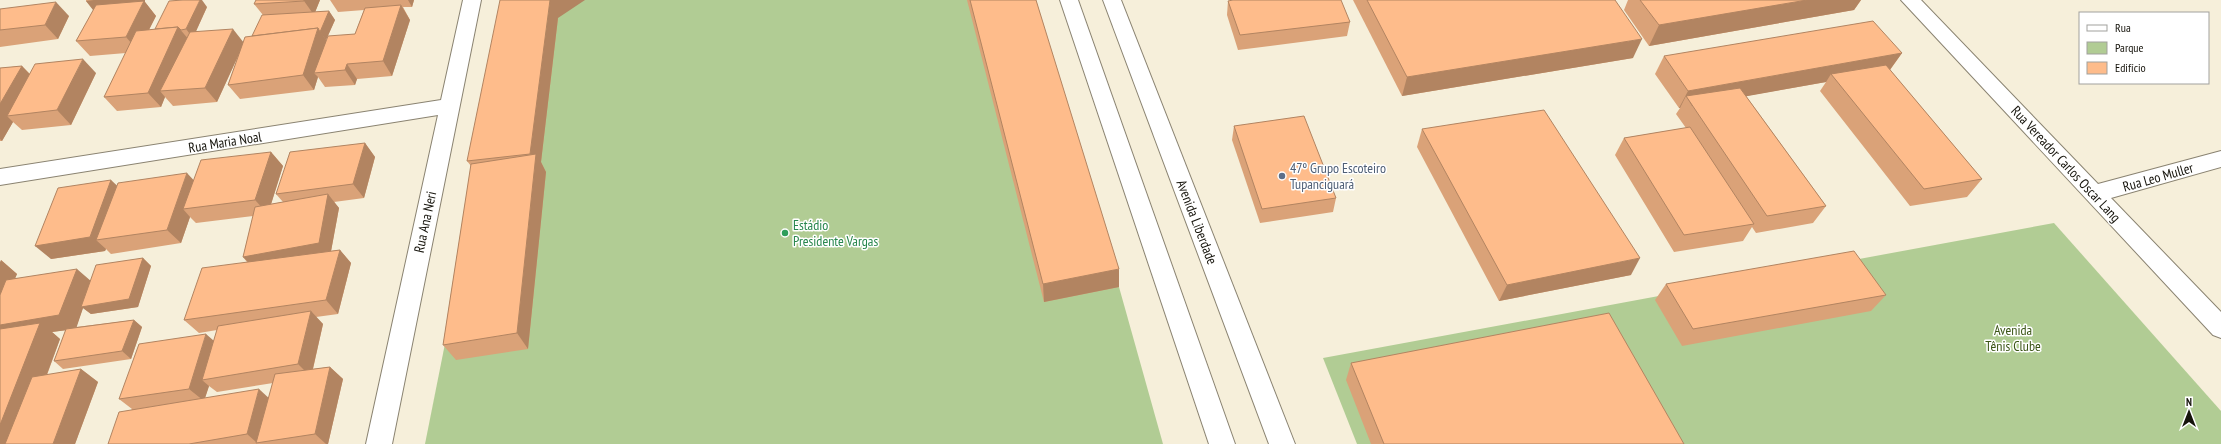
<svg xmlns="http://www.w3.org/2000/svg" width="2221" height="444" font-family="'PT Sans Narrow',sans-serif">
  <style>
    .green { fill: #b1cc94 }
    .lines { fill: none; stroke-linecap: round; stroke-linejoin: round }
    .minor-casing { stroke: #8a8371; stroke-width: 2 }
    .minor { fill: #fff; fill-rule: evenodd }
    .wall { fill: #daa278; fill-rule: evenodd }
    .shaded-wall { fill: #b28461 }
    .building { fill: #febc8b; stroke: #b28461 }
    .service-dot { fill: #5c6f8a; stroke: #fff; stroke-width: 1.5 }
    .leisure-dot { fill: #2e9e5b; stroke: #fff; stroke-width: 1.5 }
    .labels { text-anchor: middle; stroke-width: 3; stroke-linejoin: round; paint-order: stroke }
    .street-label { font-size: 14px; fill: #15130b; stroke: #fff }
    .service-label { font-size: 14px; fill: #4e5e75; stroke: #fff; text-anchor: start }
    .leisure-label { font-size: 14px; fill: #27864d; stroke: #fff; text-anchor: start }
    .park-label { font-size: 14px; fill: #3a5415; stroke: #fff }
  </style>
  <rect width="100%" height="100%" fill="#f6efda"/>
  <g class="green">
    <path d="M 525,0 L 1031,0 L 1119,287 L 1163,444 L 425,444 L 478,178 Z"/>
    <path d="M 2054,223 L 2221,411 L 2221,444 L 1357,444 L 1323,358 Z"/>
  </g>
  <g class="lines">
    <g class="minor-casing">
      <g id="minor">
        <path d="M 463,0 L 481,0 L 392,444 L 366,444 L 438,115 L 0,185 L 0,169 L 441,100 Z"/>
        <path d="M 1060,0 L 1078,0 L 1235,444 L 1209,444 Z"/>
        <path d="M 1103,0 L 1121,0 L 1295,444 L 1269,444 Z"/>
        <path d="M 1901,0 L 1921,0 L 2098,184 L 2221,151 L 2221,167 L 2111,198 L 2221,312 L 2221,338 L 2213,335 Z"/>
      </g>
    </g>
    <use href="#minor" class="minor"/>
  </g>
  <g class="wall">
    <path d="M 86,0 L 145,0 L 145,2 L 156,16 L 149,30 L 155,29 L 207,7 L 196,31 L 243,42 L 252,36 L 263,15 L 254,4 L 256,0 L 320,0 L 315,12 L 329,11 L 335,20 L 326,40 L 326,41 L 355,34 L 364,10 L 338,12 L 330,0 L 414,0 L 412,7 L 403,7 L 410,20 L 392,76 L 357,79 L 355,85 L 325,87 L 318,77 L 314,90 L 240,99 L 228,85 L 240,52 L 217,102 L 173,106 L 165,97 L 161,107 L 117,111 L 104,97 L 126,53 L 90,56 L 76,41 L 94,10 L 86,1 Z"/>
    <path d="M 967,0 L 1036,0 L 1119,287 L 1044,302 Z"/>
    <path d="M 1353,0 L 1615,0 L 1633,58 L 1402,96 Z"/>
    <path d="M 1628,0 L 1861,0 L 1854,10 L 1649,46 L 1624,10 Z"/>
    <path d="M 1228,1 L 1350,22 L 1347,36 L 1238,50 L 1227,15 Z"/>
    <path d="M 0,9 L 69,16 L 58,39 L 0,47 Z"/>
    <path d="M 558,18 L 541,162 L 546,172 L 528,349 L 456,360 L 443,345 L 471,166 L 467,161 Z"/>
    <path d="M 1902,53 L 1890,70 L 1982,179 L 1967,197 L 1910,206 L 1820,91 L 1826,82 L 1746,96 L 1826,206 L 1813,223 L 1756,233 L 1752,227 L 1743,241 L 1674,252 L 1615,155 L 1624,138 L 1686,128 L 1676,114 L 1680,108 L 1679,108 L 1655,74 L 1664,56 Z"/>
    <path d="M 22,66 L 30,74 L 96,73 L 71,125 L 22,130 L 13,122 L 2,141 L 0,141 L 0,68 Z"/>
    <path d="M 1234,126 L 1336,198 L 1333,212 L 1260,223 L 1232,140 Z"/>
    <path d="M 1422,129 L 1631,275 L 1499,301 L 1417,147 Z"/>
    <path d="M 365,143 L 375,157 L 364,198 L 334,202 L 339,208 L 331,251 L 340,250 L 351,263 L 338,314 L 316,317 L 323,324 L 313,369 L 330,367 L 343,379 L 328,444 L 108,444 L 132,409 L 119,399 L 214,340 L 217,330 L 199,333 L 184,320 L 247,262 L 243,257 L 253,216 L 196,223 L 190,217 L 181,243 L 111,254 L 106,249 L 105,251 L 51,259 L 117,186 L 194,181 L 271,152 L 283,166 L 271,204 L 283,202 L 276,194 ZM 273,383 L 269,398 L 205,398 L 209,386 L 217,392 Z"/>
    <path d="M 143,258 L 151,266 L 138,307 L 91,314 L 83,308 L 76,327 L 134,320 L 142,327 L 131,359 L 63,369 L 54,361 L 66,330 L 52,332 L 60,339 L 47,375 L 81,369 L 98,382 L 75,444 L 0,444 L 1,260 L 17,274 L 15,278 L 91,281 Z"/>
    <path d="M 1666,284 L 1886,295 L 1871,311 L 1682,346 L 1655,300 Z"/>
    <path d="M 1351,363 L 1684,444 L 1371,444 L 1346,380 Z"/>
  </g>
  <g class="shaded-wall">
    <path d="M 94,0 L 145,0 L 145,2 L 156,16 L 138,51 L 126,37 L 143,2 L 93,10 L 86,1 Z"/>
    <path d="M 200,0 L 202,0 L 207,7 L 193,38 L 186,29 Z"/>
    <path d="M 304,0 L 320,0 L 314,15 L 304,1 Z"/>
    <path d="M 408,0 L 414,0 L 412,7 Z"/>
    <path d="M 550,0 L 585,0 L 558,18 L 541,162 L 546,172 L 528,349 L 517,333 L 535,164 L 530,154 Z"/>
    <path d="M 1807,0 L 1861,0 L 1854,10 L 1649,46 L 1659,25 Z"/>
    <path d="M 56,2 L 69,16 L 58,39 L 45,25 Z"/>
    <path d="M 401,5 L 410,20 L 392,76 L 383,61 Z"/>
    <path d="M 329,11 L 335,20 L 326,40 L 320,32 Z"/>
    <path d="M 178,27 L 190,41 L 160,91 L 165,97 L 161,107 L 148,93 Z"/>
    <path d="M 318,28 L 328,43 L 314,73 L 318,77 L 314,90 L 303,75 Z"/>
    <path d="M 233,29 L 244,43 L 217,102 L 205,88 Z"/>
    <path d="M 1642,39 L 1633,58 L 1402,96 L 1407,77 Z"/>
    <path d="M 1902,53 L 1889,71 L 1831,74 L 1826,82 L 1692,106 L 1686,96 L 1680,108 L 1679,108 L 1688,91 Z"/>
    <path d="M 83,59 L 96,73 L 71,125 L 57,110 Z"/>
    <path d="M 347,64 L 357,79 L 355,85 L 345,70 Z"/>
    <path d="M 22,66 L 36,81 L 7,116 L 13,122 L 2,141 L 0,139 L 0,104 Z"/>
    <path d="M 365,143 L 375,157 L 364,198 L 353,184 Z"/>
    <path d="M 271,152 L 283,166 L 268,214 L 255,200 Z"/>
    <path d="M 187,173 L 200,187 L 183,209 L 190,217 L 181,243 L 167,230 Z"/>
    <path d="M 111,180 L 126,194 L 96,240 L 106,249 L 105,251 L 51,259 L 35,246 Z"/>
    <path d="M 328,194 L 339,208 L 330,257 L 256,270 L 243,257 Z"/>
    <path d="M 340,250 L 351,263 L 338,314 L 326,300 Z"/>
    <path d="M 143,258 L 151,266 L 138,307 L 91,314 L 83,308 L 76,329 L 52,332 L 60,339 L 21,444 L 0,444 L 0,325 L 77,269 L 92,282 Z"/>
    <path d="M 1640,258 L 1631,275 L 1499,301 L 1507,285 Z"/>
    <path d="M 1,260 L 17,274 L 0,314 L 0,262 Z"/>
    <path d="M 1119,269 L 1119,287 L 1044,302 L 1043,284 Z"/>
    <path d="M 311,311 L 323,324 L 311,377 L 298,364 Z"/>
    <path d="M 134,320 L 142,327 L 131,359 L 122,351 Z"/>
    <path d="M 206,334 L 221,347 L 202,380 L 209,386 L 204,401 L 189,389 Z"/>
    <path d="M 330,367 L 343,379 L 328,444 L 326,444 L 315,434 Z"/>
    <path d="M 81,369 L 98,382 L 75,444 L 53,444 Z"/>
    <path d="M 259,389 L 272,401 L 257,443 L 247,434 Z"/>
  </g>
  <g class="building">
    <path d="M 183,0 L 200,0 L 186,29 L 181,30 L 178,27 L 155,29 L 169,1 Z"/>
    <path d="M 256,0 L 304,0 L 304,1 L 254,4 Z"/>
    <path d="M 500,0 L 550,0 L 530,154 L 467,161 Z"/>
    <path d="M 970,0 L 1036,0 L 1119,269 L 1043,284 Z"/>
    <path d="M 1233,0 L 1341,0 L 1350,22 L 1240,35 L 1228,1 Z"/>
    <path d="M 1367,0 L 1615,0 L 1642,39 L 1407,77 Z"/>
    <path d="M 1640,0 L 1807,0 L 1659,25 Z"/>
    <path d="M 144,1 L 126,37 L 76,41 L 96,5 Z"/>
    <path d="M 56,2 L 45,25 L 0,30 L 0,9 Z"/>
    <path d="M 401,5 L 383,61 L 347,64 L 345,70 L 314,73 L 328,36 L 355,34 L 365,8 Z"/>
    <path d="M 329,11 L 320,32 L 318,28 L 252,36 L 262,15 Z"/>
    <path d="M 1873,21 L 1902,53 L 1688,91 L 1664,56 Z"/>
    <path d="M 178,27 L 148,93 L 104,97 L 136,31 Z"/>
    <path d="M 318,28 L 303,75 L 228,85 L 245,37 Z"/>
    <path d="M 233,29 L 205,88 L 160,91 L 190,32 Z"/>
    <path d="M 83,59 L 57,110 L 7,116 L 35,64 Z"/>
    <path d="M 1886,65 L 1982,179 L 1924,189 L 1831,74 Z"/>
    <path d="M 22,66 L 0,104 L 0,68 Z"/>
    <path d="M 1740,88 L 1826,206 L 1767,216 L 1686,96 Z"/>
    <path d="M 1544,110 L 1640,258 L 1507,285 L 1422,129 Z"/>
    <path d="M 1304,116 L 1336,198 L 1262,209 L 1234,126 Z"/>
    <path d="M 1690,127 L 1754,224 L 1684,235 L 1624,138 Z"/>
    <path d="M 365,143 L 353,184 L 276,194 L 290,152 Z"/>
    <path d="M 271,152 L 255,200 L 183,209 L 201,160 Z"/>
    <path d="M 536,154 L 517,333 L 443,345 L 471,164 Z"/>
    <path d="M 187,173 L 167,230 L 96,240 L 118,183 Z"/>
    <path d="M 111,180 L 90,237 L 35,246 L 58,188 Z"/>
    <path d="M 328,194 L 319,243 L 243,257 L 255,207 Z"/>
    <path d="M 340,250 L 326,300 L 184,320 L 202,268 Z"/>
    <path d="M 1854,251 L 1886,295 L 1693,329 L 1666,284 Z"/>
    <path d="M 143,258 L 129,299 L 81,307 L 96,265 Z"/>
    <path d="M 77,269 L 59,315 L 0,325 L 0,295 L 6,280 Z"/>
    <path d="M 311,311 L 298,364 L 202,380 L 218,326 Z"/>
    <path d="M 1609,313 L 1684,444 L 1384,444 L 1351,363 Z"/>
    <path d="M 134,320 L 122,351 L 54,361 L 66,329 Z"/>
    <path d="M 40,323 L 0,425 L 0,329 Z"/>
    <path d="M 206,334 L 189,389 L 119,399 L 139,344 Z"/>
    <path d="M 330,367 L 315,434 L 256,443 L 275,374 Z"/>
    <path d="M 81,369 L 53,444 L 5,444 L 32,377 Z"/>
    <path d="M 259,389 L 247,434 L 189,444 L 108,444 L 119,412 Z"/>
  </g>
  <circle class="service-dot" cx="1282" cy="176" r="4"/>
  <circle class="leisure-dot" cx="785" cy="233" r="4"/>
  <g class="labels">
    <g class="street-label">
      <text transform="translate(225 142) rotate(-9)" y="5">Rua Maria Noal</text>
      <text transform="translate(2066 164) rotate(47)" y="5">Rua Vereador Carlos Oscar Lang</text>
      <text transform="translate(2158 177) rotate(-16)" y="5">Rua Leo Muller</text>
      <text transform="translate(425 222) rotate(-78)" y="5">Rua Ana Neri</text>
      <text transform="translate(1197 222) rotate(69)" y="5">Avenida Liberdade</text>
    </g>
    <g class="service-label">
      <text x="1290" y="173">47º Grupo Escoteiro<tspan x="1290" dy="16">Tupanciguará</tspan></text>
    </g>
    <g class="leisure-label">
      <text x="793" y="230">Estádio<tspan x="793" dy="16">Presidente Vargas</tspan></text>
    </g>
    <g class="park-label">
      <text x="2013" y="335">Avenida<tspan x="2013" dy="16">Tênis Clube</tspan></text>
    </g>
  </g>
  <rect x="2079" y="12" width="130" height="72" fill="#ffffff" stroke="#a1a19d"/>
  <rect x="2087" y="25" width="20" height="6" fill="#ffffff" stroke="#a1a19d"/>
  <text x="2115" y="32" font-size="12" fill="#15130b">Rua</text>
  <rect x="2087" y="42" width="20" height="12" fill="#b1cc94" stroke="#a1a19d"/>
  <text x="2115" y="52" font-size="12" fill="#15130b">Parque</text>
  <rect x="2087" y="62" width="20" height="12" fill="#febc8b" stroke="#a1a19d"/>
  <text x="2115" y="72" font-size="12" fill="#15130b">Edifício</text>
  <g transform="translate(2189 412)" stroke="#ffffff" stroke-width="3" paint-order="stroke">
  <path d="M0-3L7 15L0 10L-7 15Z" fill="#15130b"/>
  <text y="-6" font-size="11" font-weight="bold" text-anchor="middle" fill="#15130b">N</text>
  </g>
</svg>
